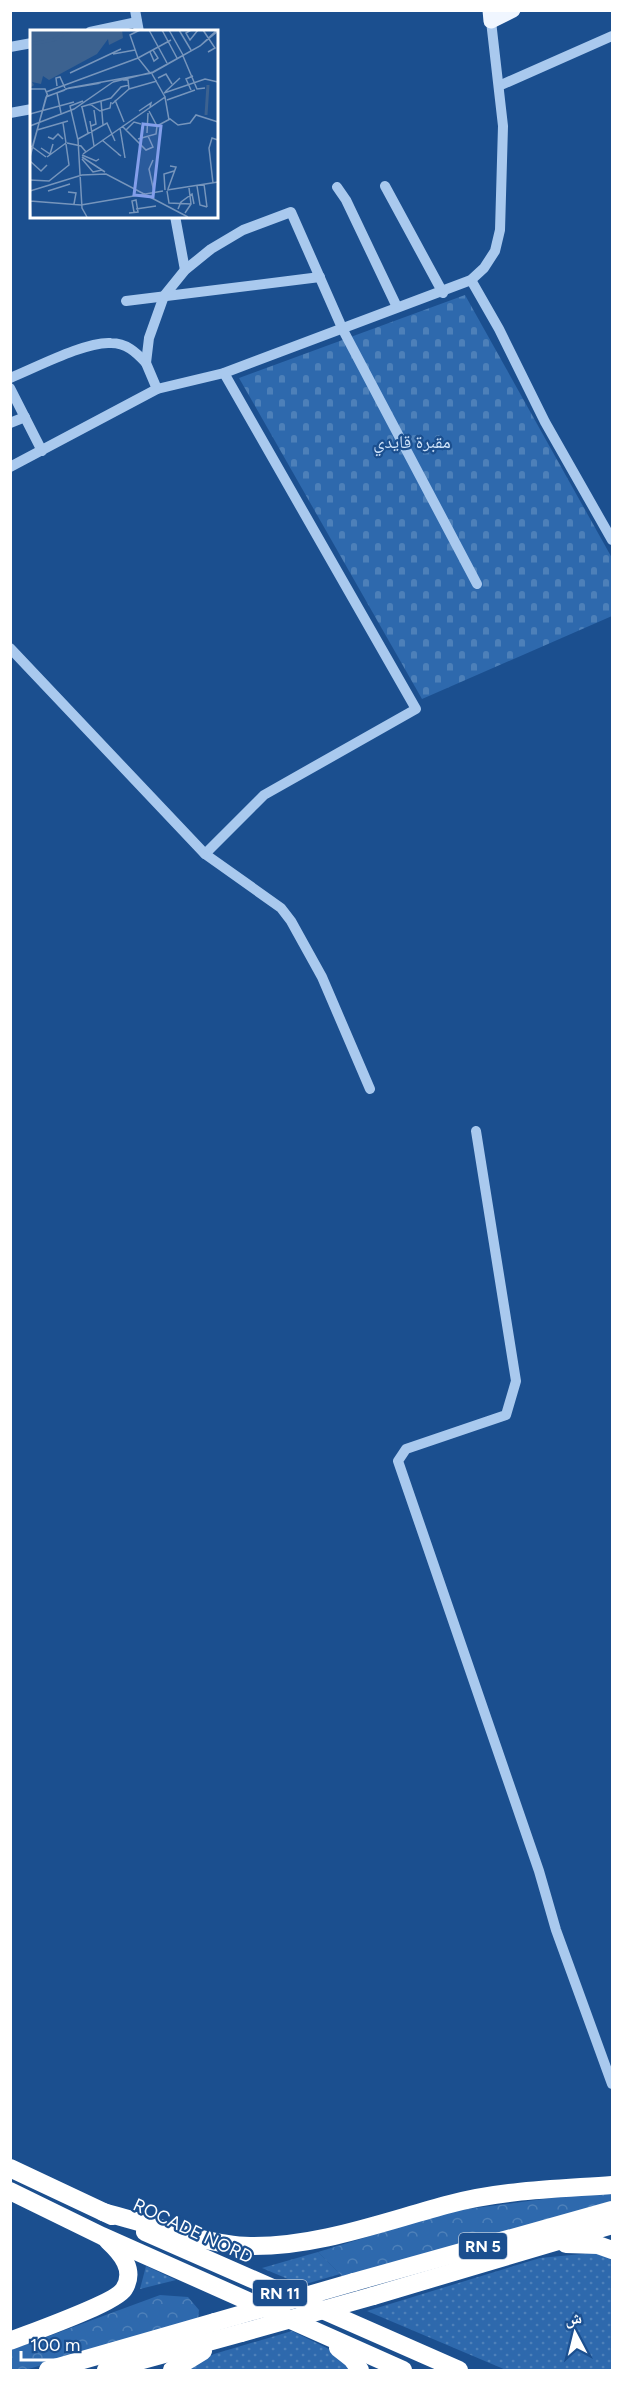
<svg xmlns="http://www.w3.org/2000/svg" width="623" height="2381" font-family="Figtree,'Noto Naskh Arabic',sans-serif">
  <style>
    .grass { fill: url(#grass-dots) }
    .forest { fill: url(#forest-crowns) }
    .cemetery { fill: url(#cemetery-stones) }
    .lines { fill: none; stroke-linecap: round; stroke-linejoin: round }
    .minor { stroke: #a9c9ee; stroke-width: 10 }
    .major { stroke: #f0f6ff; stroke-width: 15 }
    .highway { stroke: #fff; stroke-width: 18 }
    .highway-bridge { stroke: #fff; stroke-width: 18 }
    .labels { text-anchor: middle; stroke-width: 4.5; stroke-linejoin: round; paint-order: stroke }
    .shield { fill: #1b4f8f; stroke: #bbcadd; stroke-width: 1.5 }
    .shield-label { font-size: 16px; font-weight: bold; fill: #fff }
    .park-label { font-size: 18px; fill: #cfe3fa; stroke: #1b4f8f }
    .street-label { font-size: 18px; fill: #fff; stroke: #1b4f8f }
    .inset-river { fill: none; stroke: #3c6290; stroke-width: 3 }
    .inset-road { fill: none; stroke: #7695bc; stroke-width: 1.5 }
    .view { fill: #839eea; fill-opacity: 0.15; stroke: #839eea; stroke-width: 3 }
    .inset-edge { fill: none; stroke: #fff; stroke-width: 3 }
  </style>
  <defs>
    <pattern id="grass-dots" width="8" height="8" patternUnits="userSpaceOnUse" patternTransform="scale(1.5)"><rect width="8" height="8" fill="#2e69ad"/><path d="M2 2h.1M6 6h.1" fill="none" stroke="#4d80b9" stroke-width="1.8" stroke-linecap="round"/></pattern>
    <pattern id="forest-crowns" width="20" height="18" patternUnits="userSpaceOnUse" patternTransform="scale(1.5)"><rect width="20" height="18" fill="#2e69ad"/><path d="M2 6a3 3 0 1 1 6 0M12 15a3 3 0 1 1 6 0" fill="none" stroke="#4d80b9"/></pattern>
    <pattern id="cemetery-stones" width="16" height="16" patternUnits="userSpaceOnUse" patternTransform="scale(1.5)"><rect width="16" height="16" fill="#2e69ad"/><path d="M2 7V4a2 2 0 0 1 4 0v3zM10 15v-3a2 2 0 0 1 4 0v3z" fill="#4d80b9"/></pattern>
  </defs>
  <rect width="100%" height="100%" fill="#1b4f8f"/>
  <g class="grass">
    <path d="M 318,2252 L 340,2274 L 302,2285 L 262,2268 Z"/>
    <path d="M 603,2252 L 612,2255 L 612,2370 L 506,2370 L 367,2311 L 540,2258 Z"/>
    <path d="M 146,2266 L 176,2280 L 140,2289 Z"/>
    <path d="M 292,2331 L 335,2352 L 355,2370 L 184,2370 L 214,2354 Z"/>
  </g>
  <g class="forest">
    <path d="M 612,2190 L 612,2201 L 343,2277 L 318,2252 L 452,2211 Z"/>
    <path d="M 160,2295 L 188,2297 L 199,2310 L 198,2320 L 25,2370 L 11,2370 L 11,2350 Z"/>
  </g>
  <path class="cemetery" d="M 465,295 L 612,558 L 612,616 L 422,699 L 239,378 Z"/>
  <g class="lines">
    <g class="minor">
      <path d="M 135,10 L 139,32"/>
      <path d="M 90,32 L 137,22"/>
      <path d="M 10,47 L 32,43"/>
      <path d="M 501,85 L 612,36"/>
      <path d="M 10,113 L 32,109"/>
      <path d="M 385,186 L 443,293"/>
      <path d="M 337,187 L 346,200 L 397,307"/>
      <path d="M 175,216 L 185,270"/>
      <path d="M 471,280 L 499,329 L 545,422 L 612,540"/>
      <path d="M 126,301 L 320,277"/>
      <path d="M 10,378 C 35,368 86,341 111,343 C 126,343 136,352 146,363"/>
      <path d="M 10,388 L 42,451"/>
      <path d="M 157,389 L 146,363 L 149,338 L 164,296 L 185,270 L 211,249 L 243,230 L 291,212 L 343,330 L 477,584"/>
      <path d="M 10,423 L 25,417"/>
      <path d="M 10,467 L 157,389 L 224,373 L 471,280 L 484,268 L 495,251 L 500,230 L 503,126 L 491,21"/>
      <path d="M 10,648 L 205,854 L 264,795 L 416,709 L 224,373"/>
      <path d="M 205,854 L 281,908 L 291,921 L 322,977 L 370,1089"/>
      <path d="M 476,1131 L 516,1381 L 506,1415 L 406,1449 L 398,1461 L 539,1871 L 556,1930 L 612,2084"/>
    </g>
    <path class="major" d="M 490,10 L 491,21 L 513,10"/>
    <g class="highway">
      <path d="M 10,2168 L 112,2216"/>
      <path d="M 10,2191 L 102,2236 L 403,2370"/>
      <path d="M 103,2212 C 145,2223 208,2245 250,2246 C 318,2247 385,2221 450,2204 C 502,2190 558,2189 612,2185"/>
      <path d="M 145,2232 L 459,2370"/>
      <path d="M 566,2244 L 598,2245 L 612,2250"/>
      <path d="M 354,2282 L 612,2210"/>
      <path d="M 373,2296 L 612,2225"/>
      <path d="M 10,2341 C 30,2333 116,2303 124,2289 C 136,2270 121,2253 108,2241"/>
      <path d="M 338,2348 L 352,2359 L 360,2370"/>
      <path d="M 48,2370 L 215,2322"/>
      <path d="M 106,2370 L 241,2333"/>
      <path d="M 172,2370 L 203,2351"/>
    </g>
    <g class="highway-bridge">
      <path d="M 215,2322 L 354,2282"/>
      <path d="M 241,2333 L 373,2296"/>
    </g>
  </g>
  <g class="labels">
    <g class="shield">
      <rect x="459" y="2233" width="48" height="26" rx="4.5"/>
      <rect x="253" y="2280" width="54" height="26" rx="4.5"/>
    </g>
    <g class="shield-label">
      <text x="483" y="2252">RN 5</text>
      <text x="280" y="2299">RN 11</text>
    </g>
    <g class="park-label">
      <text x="412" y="448">مقبرة قايدي</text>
    </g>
    <g class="street-label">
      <text transform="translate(193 2231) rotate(25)" y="6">ROCADE NORD</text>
    </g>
  </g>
  <g transform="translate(30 30)">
    <rect width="188" height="188" fill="#1b4f8f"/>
    <path d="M 0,0 L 92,0 L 93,8 L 79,15 L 78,9 L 67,24 L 19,50 L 13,46 L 11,54 L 2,52 L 4,55 L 0,58 Z" fill="#3c6290"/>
    <path class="inset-river" d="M 0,14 L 23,10 L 41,0M 176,85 L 178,55"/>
    <path class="inset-road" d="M 110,0 L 100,5 L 108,28 L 120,43M 119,0 L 137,33M 132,0 L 147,28M 139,0 L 153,25M 149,0 L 161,20M 161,0 L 156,3 L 160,10 L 168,0M 173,0 L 185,18 L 178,22M 120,22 L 124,31 L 128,28 L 123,20M 83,24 L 105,20M 153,26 L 167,59 L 175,58M 40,43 L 91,19M 128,48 L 136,44 L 142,54M 83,52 L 123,42 L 170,16 L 187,0M 27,56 L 26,48 L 30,47 L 35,58M 0,59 L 15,59 L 18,66 L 35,60M 35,59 L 71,53M 99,59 L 127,51M 161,60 L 156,49 L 163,46M 16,62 L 108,28 L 141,10M 135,62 L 150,48M 27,63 L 31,83M 134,63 L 175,49 L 188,52M 135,67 L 139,90M 85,70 L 94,92M 137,70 L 165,60M 53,71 L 40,76 L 48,110 L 52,178 L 57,187M 71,71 L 73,95M 60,74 L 70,81 L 80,78 L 81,72M 82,74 L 99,59 L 98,50 L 93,50M 51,77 L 81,68 L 91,57 L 99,55M 52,77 L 58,103M 109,81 L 121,73 L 120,77M 119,81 L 127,96 L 140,89 L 148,95 L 160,93 L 166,85 L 188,92M 0,84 L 44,72M 60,91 L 64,116M 33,93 L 36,113M 0,96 L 44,79 L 83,52M 61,96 L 66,94 L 64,80M 92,96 L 116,120 L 123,117 L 118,106M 90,98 L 95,128M 7,100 L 38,91M 96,100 L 104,92 L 111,94M 117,103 L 118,83M 18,107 L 23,109 L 28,104 L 33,109M 48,109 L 77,93 L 85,111M 108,109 L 126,104 L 127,96M 72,110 L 91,126 L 88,124M 37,113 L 51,116 L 56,122M 1,116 L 16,127M 11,118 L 20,124 L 23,114M 53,124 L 135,67 L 122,44M 0,125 L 17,65M 52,125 L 66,131 L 69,129M 0,127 L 16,67 L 39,58 L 122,43 L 170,16 L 188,1M 17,127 L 36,113M 52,127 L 75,142M 52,129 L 63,142 L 72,140M 123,130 L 119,139 L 124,162M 0,131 L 11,141 L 17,135M 0,150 L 19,151 L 39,135 L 36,114M 183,153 L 179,118 L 182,108 L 188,110M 174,154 L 177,177M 167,156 L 170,175 L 177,177M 138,159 L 146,137 L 140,136M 135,160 L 134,144 L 144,141M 137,160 L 188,152M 0,161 L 52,145 L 76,144 L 158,187M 18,161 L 40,154M 137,161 L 139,173 L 161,174M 38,162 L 46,163 L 44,174M 0,166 L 1,187M 0,171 L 51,175 L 133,161M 106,179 L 126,176M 148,179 L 151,172 L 162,164 L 164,174M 99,183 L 108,182 L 106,170 L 102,171 L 104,182M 155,183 L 161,174 L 159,158"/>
    <path class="view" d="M 113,94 L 131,96 L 123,167 L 104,165 Z"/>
    <rect width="188" height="188" class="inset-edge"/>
  </g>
  <rect width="623" height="2381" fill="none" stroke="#ffffff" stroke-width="24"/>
  <g transform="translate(575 2333) rotate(353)" stroke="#1b4f8f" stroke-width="4.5" paint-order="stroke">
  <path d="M0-4.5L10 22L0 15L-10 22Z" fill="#ffffff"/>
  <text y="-9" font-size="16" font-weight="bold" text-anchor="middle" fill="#ffffff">ش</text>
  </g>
  <path d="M21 2351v9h156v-9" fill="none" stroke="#ffffff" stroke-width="3"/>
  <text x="30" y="2351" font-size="18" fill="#ffffff" stroke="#1b4f8f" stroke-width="4.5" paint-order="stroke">100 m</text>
</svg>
